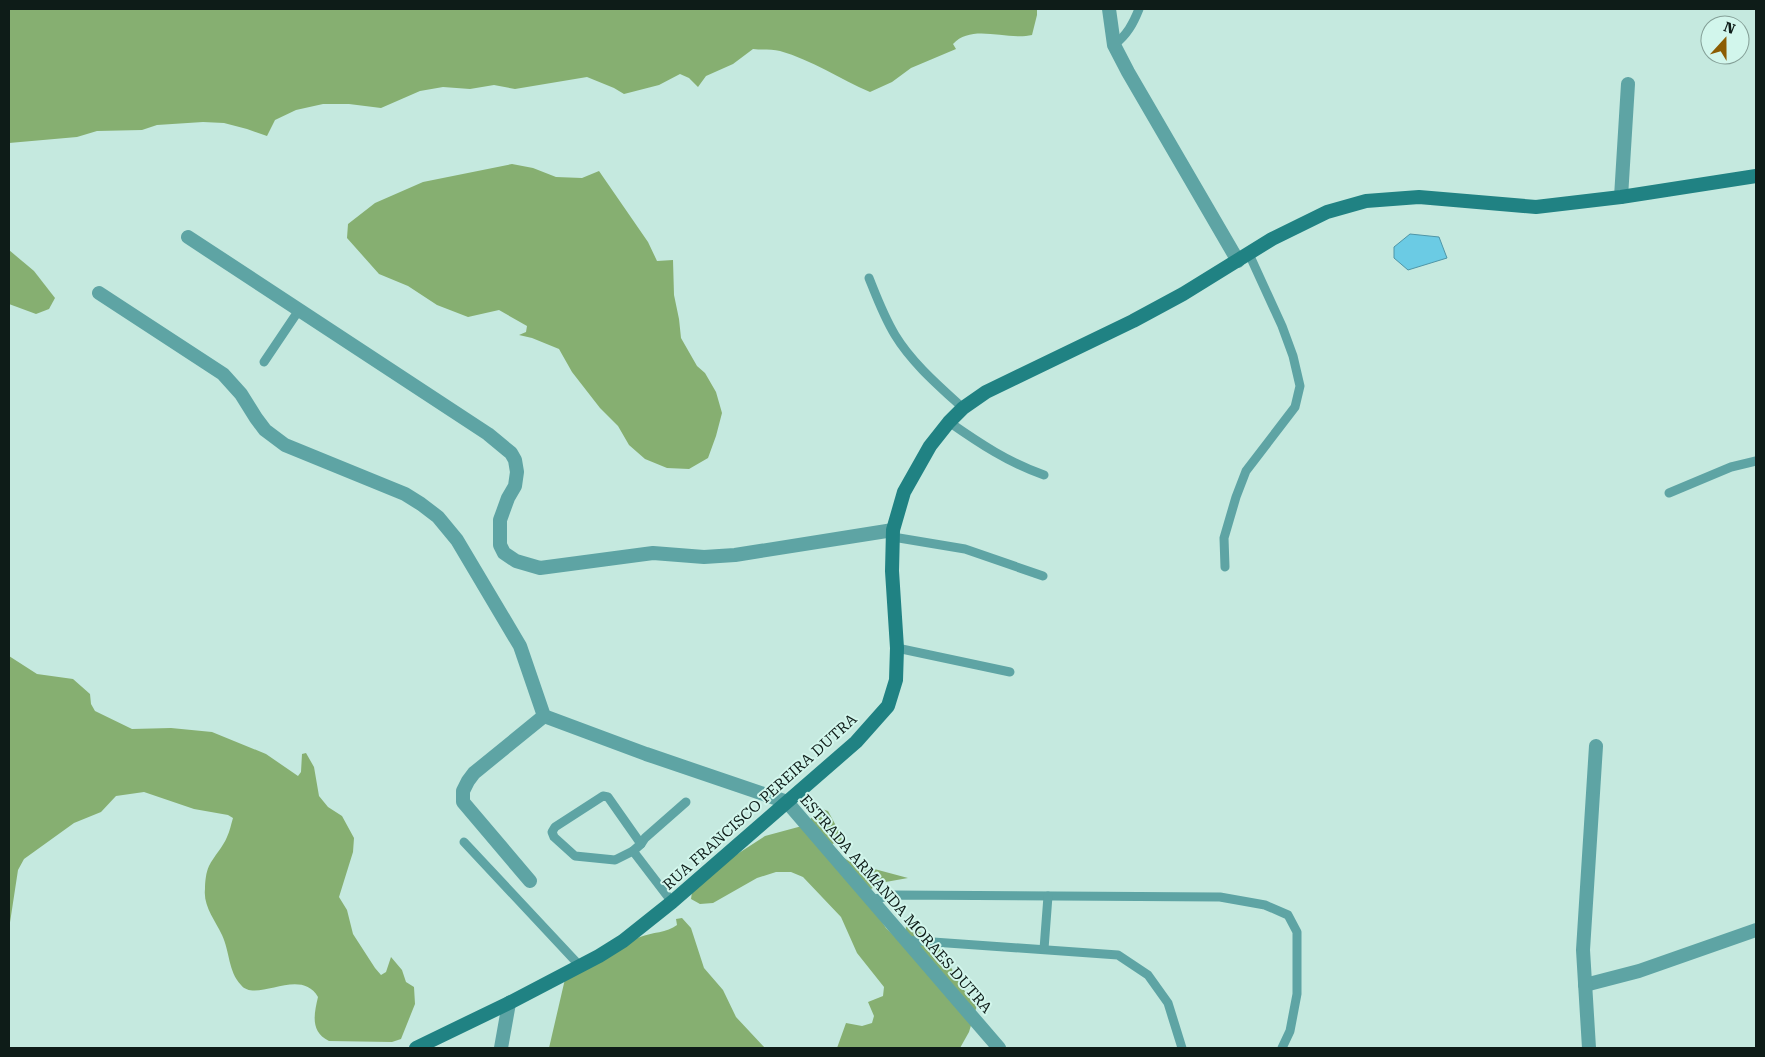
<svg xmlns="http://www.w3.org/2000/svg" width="1765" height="1057" font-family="'Roboto Serif',serif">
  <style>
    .forest { fill: #86af71 }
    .water { fill: #6bcbe4; stroke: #4f96a7 }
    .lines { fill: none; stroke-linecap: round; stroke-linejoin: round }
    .service { stroke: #5ea4a4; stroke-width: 9 }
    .minor { stroke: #5ea4a4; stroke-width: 14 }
    .secondary { stroke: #208283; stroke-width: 14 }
    .labels { text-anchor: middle; stroke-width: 4; stroke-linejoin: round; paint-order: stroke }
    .street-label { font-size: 15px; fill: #0e1c18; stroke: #d2f6ec }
  </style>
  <rect width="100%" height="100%" fill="#c5e9df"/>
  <g class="forest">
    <path d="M 9,9 L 1037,9 L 1037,15 L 1032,35 C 1007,41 972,23 953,44 L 956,49 L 911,68 L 892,82 L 870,92 C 840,79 812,60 780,51 C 772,49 761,50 753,49 L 733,64 L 706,76 L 698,87 L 689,78 L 680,74 L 659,85 L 624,94 L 614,88 L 587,77 L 515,89 L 494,85 L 470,89 L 443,87 L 420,91 L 381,108 L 349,104 L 323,104 L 296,110 L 275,120 L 267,136 L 247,129 L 224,123 L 203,122 L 157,125 L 142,130 L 97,131 L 77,137 L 9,143 Z"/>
    <path d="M 512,164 L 533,168 L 556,177 L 582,178 L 599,171 L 648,242 L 657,261 L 673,260 L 674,295 L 679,319 L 681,338 L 697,366 L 705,373 L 716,392 L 722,413 L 716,436 L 708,458 L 689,469 L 667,468 L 645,459 L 629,445 L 618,426 L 600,408 L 572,372 L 559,349 L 532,338 L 519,335 L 526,332 L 527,326 L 499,310 L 468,317 L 437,305 L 408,286 L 379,274 L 347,238 L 348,224 L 375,203 L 423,182 Z"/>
    <path d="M 9,250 L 34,271 L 55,298 L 49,309 L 36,314 L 9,304 Z"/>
    <path d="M 9,656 L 37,674 L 73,679 L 90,694 L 91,704 L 95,711 L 132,729 L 171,728 L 212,732 L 266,754 L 298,776 L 301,772 L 302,754 L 306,753 L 314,767 L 319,796 L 328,807 L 342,816 L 354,838 L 353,852 L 339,897 L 347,910 L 353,934 L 375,968 L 381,975 L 386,972 L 391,957 L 402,970 L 406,982 L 414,987 L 415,1004 L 401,1039 L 392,1042 L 329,1041 C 310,1032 314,1014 318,997 C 300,966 256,1004 241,985 C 228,971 230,952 222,935 C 215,920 203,906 205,889 C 205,882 206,872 209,866 C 214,856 223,847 227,837 C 230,831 231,824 233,818 L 228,815 L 194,809 L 144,792 L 116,796 L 101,812 L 74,823 L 24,859 L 18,870 L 9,929 Z"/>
    <path d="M 822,809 L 828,811 L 841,835 L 842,841 L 832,844 L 844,858 L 852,863 L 908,878 L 880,883 L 871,889 L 872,907 L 886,928 L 905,946 L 906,925 L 935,940 L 967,995 L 978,1002 L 969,1032 L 960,1048 L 837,1048 L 846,1023 L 862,1026 L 872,1023 L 874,1016 L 868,1002 L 883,996 L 884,987 L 857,953 L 841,917 L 803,877 L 791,872 L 776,872 L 757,878 L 713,903 L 700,904 L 691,899 L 692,892 L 725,862 L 765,836 L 802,826 Z"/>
    <path d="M 682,918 L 691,928 L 704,968 L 723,990 L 736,1017 L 765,1048 L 549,1048 L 565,979 C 589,964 614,948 640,937 C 652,932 667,933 677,925 L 676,919 Z"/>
  </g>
  <path class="water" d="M 1410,234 L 1439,237 L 1447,258 L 1408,270 L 1394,258 L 1394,247 Z"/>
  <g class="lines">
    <g class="service">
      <path d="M 1114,45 C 1127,35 1133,24 1139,9"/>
      <path d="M 869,278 C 877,298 884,317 895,335 C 912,363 939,386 963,408"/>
      <path d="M 264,362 L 299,310"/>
      <path d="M 949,422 C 979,443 1009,463 1044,475"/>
      <path d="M 1669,493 L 1731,467 L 1756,461"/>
      <path d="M 893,537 L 965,549 L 1043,576"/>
      <path d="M 1225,567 L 1224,538 L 1236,497 L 1246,471 L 1295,407 L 1300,386 L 1293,356 L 1282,326 L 1249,254"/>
      <path d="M 897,648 L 1010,672"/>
      <path d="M 464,842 L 580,966"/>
      <path d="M 633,851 L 615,860 L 575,856 L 554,837 L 552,832 L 555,827 L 603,796 L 608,797 L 641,844"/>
      <path d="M 871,900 L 893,895 L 1220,897 L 1265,905 L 1288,915 L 1297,932 L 1297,994 L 1290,1031 L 1282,1048"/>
      <path d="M 672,902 L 633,851 L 641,844 L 645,838 L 686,802"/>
      <path d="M 905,940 L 1118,955 L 1148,975 L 1168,1003 L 1182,1048"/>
      <path d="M 1044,949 L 1048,896"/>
    </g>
    <g class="minor">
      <path d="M 1109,9 L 1114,45 L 1128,72 L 1238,261"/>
      <path d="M 1621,197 L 1628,84"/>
      <path d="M 188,237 L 488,434 L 511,453 L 515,460 L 517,472 L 515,486 L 508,498 L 500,520 L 500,545 L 504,553 L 516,561 L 540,568 L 653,553 L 704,557 L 735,555 L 893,530"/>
      <path d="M 99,293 L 223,374 L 241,394 L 256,418 L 265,430 L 285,445 L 405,494 L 421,504 L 438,517 L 457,540 L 520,646 L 544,716 L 646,754 L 787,802 L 999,1048"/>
      <path d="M 530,881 L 463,802 L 463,791 L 468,781 L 474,773 L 544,716"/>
      <path d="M 1585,985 L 1639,971 L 1756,930"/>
      <path d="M 501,1048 L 509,1003"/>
      <path d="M 1589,1048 L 1583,950 L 1596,746"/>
    </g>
    <path class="secondary" d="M 416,1048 L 509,1003 L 599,956 L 623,941 L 672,902 L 856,742 L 888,706 L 896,680 L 897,648 L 892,571 L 893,530 L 904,492 L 930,446 L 949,422 L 963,408 L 986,392 L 1133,321 L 1183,294 L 1272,239 L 1327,212 L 1366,201 L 1419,197 L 1536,207 L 1621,197 L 1756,176"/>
  </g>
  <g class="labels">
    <g class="street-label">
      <text transform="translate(760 802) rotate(-42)" y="5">RUA FRANCISCO PEREIRA DUTRA</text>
      <text transform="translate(896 904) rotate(49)" y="5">ESTRADA ARMANDA MORAES DUTRA</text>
    </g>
  </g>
  <rect width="1765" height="1057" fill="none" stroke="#0e1c18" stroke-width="20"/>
  <g transform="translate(1725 40) rotate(21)"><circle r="24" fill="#d2f6ec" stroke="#849f97"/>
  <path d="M0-4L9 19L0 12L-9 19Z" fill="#8c5d03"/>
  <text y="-8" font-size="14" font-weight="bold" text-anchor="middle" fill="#0e1c18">N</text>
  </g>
</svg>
